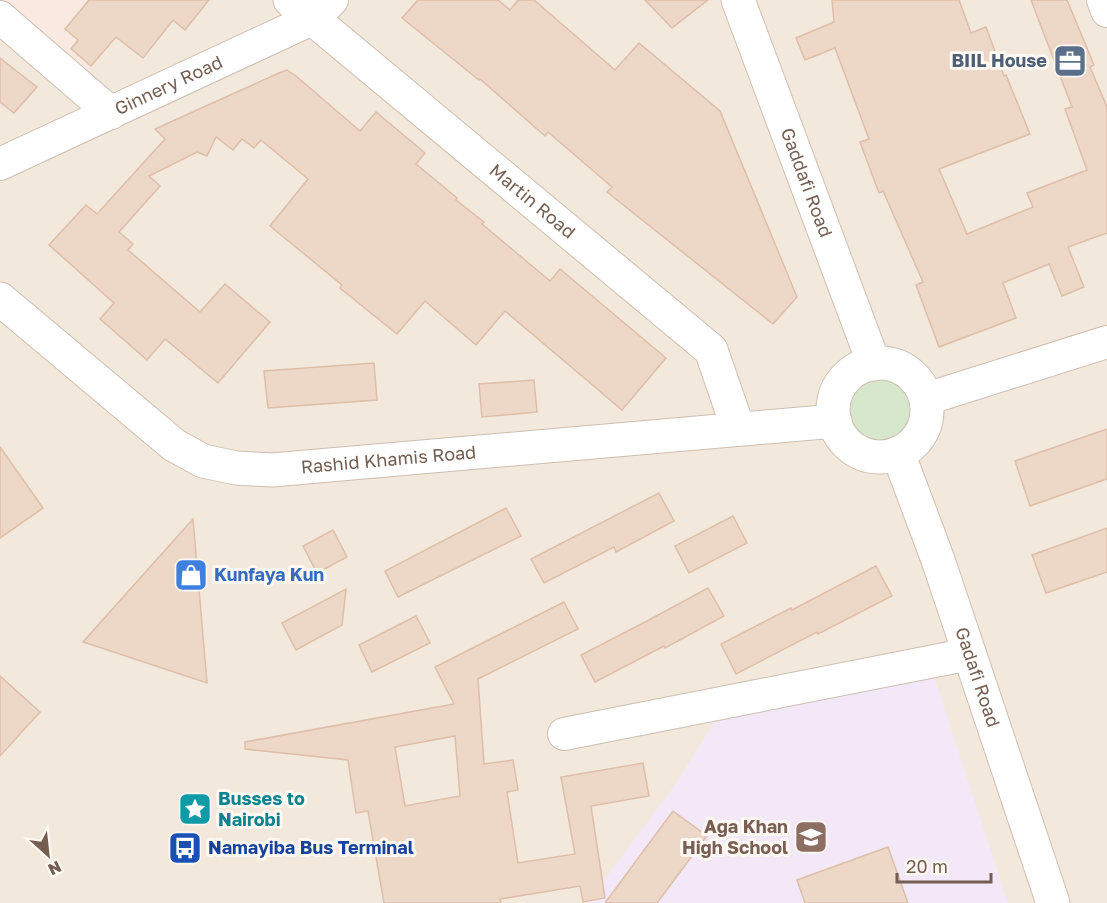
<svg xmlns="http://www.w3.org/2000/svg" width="1107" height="903" font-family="'Golos Text',sans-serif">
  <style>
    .residential { fill: #f2e8db }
    .commercial { fill: #fae9e1 }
    .education { fill: #f2e8f7 }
    .green { fill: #d6e7cb }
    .building { fill: #edd7c6; stroke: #debea8; stroke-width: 1.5; fill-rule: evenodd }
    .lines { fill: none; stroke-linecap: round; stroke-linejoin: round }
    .street-casing { stroke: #ccbeb2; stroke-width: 34 }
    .secondary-casing { stroke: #cebeb0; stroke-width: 35 }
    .street { stroke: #fff; stroke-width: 32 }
    .secondary { stroke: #fff; stroke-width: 33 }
    .labels { text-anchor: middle; stroke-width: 6; stroke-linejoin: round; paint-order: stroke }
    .service-label { font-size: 18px; font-weight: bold; fill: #4e5e75; stroke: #fdf9f2; text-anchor: end }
    .street-label { font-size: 18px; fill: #745e51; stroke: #fdf9f2 }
    .shop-label { font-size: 18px; font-weight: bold; fill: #366cbe; stroke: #fdf9f2; text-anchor: start }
    .culture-label { font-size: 18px; font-weight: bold; fill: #0d838f; stroke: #fdf9f2; text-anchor: start }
    .education-label { font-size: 18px; font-weight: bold; fill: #785e54; stroke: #fdf9f2; text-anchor: end }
    .transit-label { font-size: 18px; font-weight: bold; fill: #164399; stroke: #fdf9f2; text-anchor: start }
  </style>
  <rect width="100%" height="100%" fill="#fbf5ec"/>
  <rect class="residential" x="0" y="0" width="1107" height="903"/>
  <path class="commercial" d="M 0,0 L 151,0 L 85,74 L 0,4 Z"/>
  <path class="education" d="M 934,676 L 1008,903 L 587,903 L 674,786 L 717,718 Z"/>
  <circle class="green" cx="879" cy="409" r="32"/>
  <g class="building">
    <path d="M 89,0 L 209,0 L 185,30 L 173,20 L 143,58 L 116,37 L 91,66 L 71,49 L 78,40 L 65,29 Z"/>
    <path d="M 418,0 L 498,0 L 510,10 L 518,0 L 534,0 L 615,70 L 639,43 L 720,111 L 797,297 L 773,324 L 607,192 L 612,187 L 548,132 L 545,136 L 480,79 L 479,80 L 402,18 Z"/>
    <path d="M 645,0 L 708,0 L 672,28 Z"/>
    <path d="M 832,0 L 959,0 L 971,33 L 986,27 L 1004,76 L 1006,75 L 1030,134 L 939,169 L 967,234 L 1033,207 L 1027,193 L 1087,170 L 1065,109 L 1072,107 L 1031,0 L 1067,0 L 1094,65 L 1090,67 L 1107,107 L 1107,233 L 1068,247 L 1084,287 L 1062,296 L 1049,264 L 1003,283 L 1016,318 L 939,347 L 916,285 L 923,282 L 883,191 L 879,193 L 860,142 L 869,139 L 835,48 L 805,60 L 796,38 L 834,22 Z"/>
    <path d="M 0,58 L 37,87 L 14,113 L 0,102 Z"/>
    <path d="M 287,70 L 296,76 L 360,131 L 376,112 L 425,153 L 416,164 L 457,198 L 456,200 L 484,222 L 482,224 L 550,281 L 560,269 L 666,358 L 622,410 L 505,311 L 476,345 L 425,301 L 397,334 L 340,288 L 342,285 L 270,226 L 308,179 L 261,140 L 254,148 L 242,139 L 233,150 L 216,137 L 207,156 L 197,152 L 149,176 L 160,186 L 119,232 L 133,244 L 128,250 L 200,312 L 225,284 L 270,322 L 218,383 L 165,339 L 147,360 L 100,319 L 114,303 L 49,245 L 86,205 L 97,214 L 165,139 L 155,129 L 279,73 Z"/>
    <path d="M 374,363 L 377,400 L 268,408 L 264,371 Z"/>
    <path d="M 534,380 L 537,412 L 482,417 L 479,384 Z"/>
    <path d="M 1107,429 L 1107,479 L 1030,506 L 1015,461 Z"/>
    <path d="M 0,447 L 43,508 L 0,538 Z"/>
    <path d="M 659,493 L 674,521 L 616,552 L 614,547 L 544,583 L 531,559 Z"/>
    <path d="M 506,508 L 521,536 L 398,597 L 385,571 Z"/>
    <path d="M 733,516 L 747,543 L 689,573 L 675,546 Z"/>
    <path d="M 193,519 L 207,683 L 83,642 Z"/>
    <path d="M 1107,528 L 1107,572 L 1046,593 L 1032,555 Z"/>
    <path d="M 333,530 L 347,557 L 317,573 L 303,546 Z"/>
    <path d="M 876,566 L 892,596 L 818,634 L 817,632 L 736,674 L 721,644 L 791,608 L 792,610 Z"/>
    <path d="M 708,588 L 724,616 L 665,648 L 664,646 L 595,682 L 581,655 L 649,620 Z"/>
    <path d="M 346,589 L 342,625 L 296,650 L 282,623 Z"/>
    <path d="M 564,602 L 578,629 L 478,679 L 484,764 L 513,760 L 518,790 L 507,792 L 518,863 L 575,854 L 561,777 L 643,763 L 649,796 L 591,806 L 605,898 L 583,902 L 580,886 L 500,899 L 501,903 L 384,903 L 368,811 L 356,813 L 348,760 L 245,749 L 245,742 L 454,704 L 435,667 ZM 455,736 L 460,796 L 405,806 L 395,747 Z"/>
    <path d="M 416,616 L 430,643 L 372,672 L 359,645 Z"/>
    <path d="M 0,676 L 40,712 L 0,756 Z"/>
    <path d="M 673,811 L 707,836 L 657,903 L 605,903 Z"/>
    <path d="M 888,847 L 908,903 L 805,903 L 797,880 Z"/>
  </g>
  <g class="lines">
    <g class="street-casing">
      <g id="street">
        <path d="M 1103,0 L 1107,11"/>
        <path d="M 0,17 L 111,113"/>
        <path id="s1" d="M 0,164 L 314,18 L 332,0"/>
        <path d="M 926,399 L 1107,342"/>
        <path d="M 564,734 L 970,654"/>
      </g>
    </g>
    <g class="secondary-casing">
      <g id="secondary">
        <path id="s2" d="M 290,0 L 711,350 L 738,428"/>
        <path id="s3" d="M 738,0 L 874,364"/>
        <path id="s4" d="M 0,299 L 174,445 L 203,461 L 236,468 L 272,470 L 835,421"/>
        <circle cx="880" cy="410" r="47"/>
        <path id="s5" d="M 898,453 L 938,560 L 1053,903"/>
      </g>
    </g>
    <use href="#street" class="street"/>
    <use href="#secondary" class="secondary"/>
  </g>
  <defs>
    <g id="office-square" transform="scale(1.725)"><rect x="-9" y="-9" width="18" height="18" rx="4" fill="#5c6f8a" stroke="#fdf9f2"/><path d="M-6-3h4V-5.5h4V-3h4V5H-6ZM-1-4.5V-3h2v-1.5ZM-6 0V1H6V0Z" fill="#fff"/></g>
    <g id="shop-square" transform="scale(1.725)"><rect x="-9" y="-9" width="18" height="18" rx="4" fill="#3f7fe0" stroke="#fdf9f2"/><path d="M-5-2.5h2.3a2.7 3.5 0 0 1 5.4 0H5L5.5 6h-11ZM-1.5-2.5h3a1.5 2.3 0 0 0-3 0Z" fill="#fff"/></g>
    <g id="sight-square" transform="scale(1.725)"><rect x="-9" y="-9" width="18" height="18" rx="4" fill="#0f9aa8" stroke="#fdf9f2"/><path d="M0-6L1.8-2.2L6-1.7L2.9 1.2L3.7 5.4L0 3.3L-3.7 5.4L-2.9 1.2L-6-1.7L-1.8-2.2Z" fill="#fff"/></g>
    <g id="school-square" transform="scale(1.725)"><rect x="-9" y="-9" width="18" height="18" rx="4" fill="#8d6e63" stroke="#fdf9f2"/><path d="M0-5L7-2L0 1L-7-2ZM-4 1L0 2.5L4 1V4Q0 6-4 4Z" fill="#fff"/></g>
    <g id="bus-square" transform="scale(1.725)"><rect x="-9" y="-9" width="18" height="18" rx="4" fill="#1a4fb4" stroke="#fdf9f2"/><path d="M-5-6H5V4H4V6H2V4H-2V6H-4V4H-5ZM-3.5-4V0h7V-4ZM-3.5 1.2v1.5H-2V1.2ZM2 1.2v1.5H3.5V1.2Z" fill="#fff"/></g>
  </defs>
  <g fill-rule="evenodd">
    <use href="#office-square" x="1070" y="61"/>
    <use href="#shop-square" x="191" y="575"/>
    <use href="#sight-square" x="195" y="809"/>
    <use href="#school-square" x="811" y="837"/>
    <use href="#bus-square" x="185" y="848"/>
  </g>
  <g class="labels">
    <g class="service-label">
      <text x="1047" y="67">BIIL House</text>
    </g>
    <g class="street-label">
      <text dy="6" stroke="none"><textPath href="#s1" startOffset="186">Ginnery Road</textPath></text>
      <text dy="6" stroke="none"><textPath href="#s3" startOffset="195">Gaddafi Road</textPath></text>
      <text dy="6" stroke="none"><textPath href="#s2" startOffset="315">Martin Road</textPath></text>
      <text dy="6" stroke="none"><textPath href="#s4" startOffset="447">Rashid Khamis Road</textPath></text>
      <text dy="6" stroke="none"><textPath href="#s5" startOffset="238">Gadafi Road</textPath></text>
    </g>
    <g class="shop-label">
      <text x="214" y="581">Kunfaya Kun</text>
    </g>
    <g class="culture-label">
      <text x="218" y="805">Busses to<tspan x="218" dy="21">Nairobi</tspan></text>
    </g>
    <g class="education-label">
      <text x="788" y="833">Aga Khan<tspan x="788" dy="21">High School</tspan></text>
    </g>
    <g class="transit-label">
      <text x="208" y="854">Namayiba Bus Terminal</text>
    </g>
  </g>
  <g transform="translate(48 855) rotate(153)" stroke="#fdf9f2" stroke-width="4.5" paint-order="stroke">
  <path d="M0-4.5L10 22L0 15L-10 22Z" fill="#745e51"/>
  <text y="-9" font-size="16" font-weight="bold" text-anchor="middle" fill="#745e51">N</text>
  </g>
  <path d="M897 873v9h94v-9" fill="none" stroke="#745e51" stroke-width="3"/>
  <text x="906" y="873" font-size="18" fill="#745e51" stroke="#fdf9f2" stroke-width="4.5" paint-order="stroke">20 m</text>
</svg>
